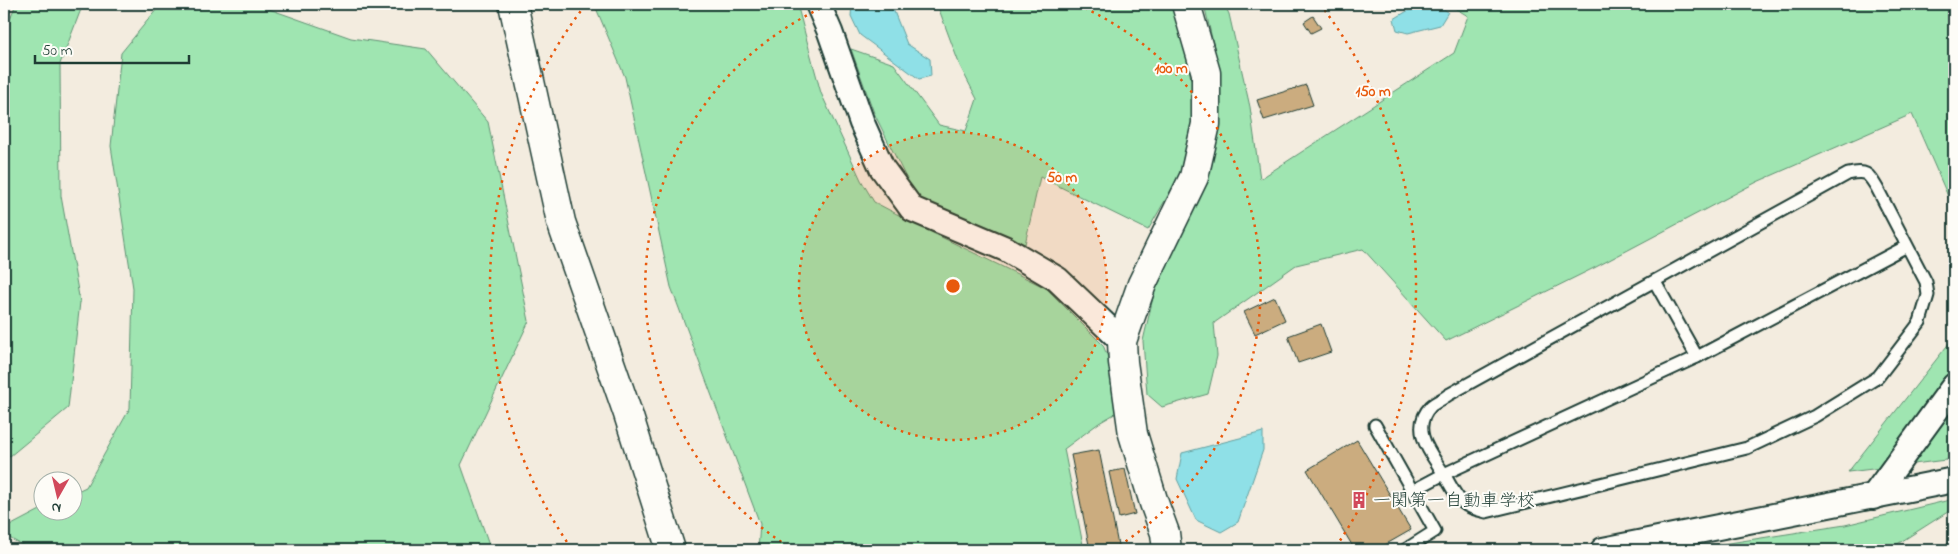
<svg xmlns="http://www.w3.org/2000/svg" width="1958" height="554" font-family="'Indie Flower','Klee One',sans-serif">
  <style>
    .green { fill: #9fe5b1; stroke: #5f9172 }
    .water { fill: #8fe0e7; stroke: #629f9f }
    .building { fill: #cbac7f; stroke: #1f3d34 }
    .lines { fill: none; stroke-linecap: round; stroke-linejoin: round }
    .service-casing { stroke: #1f3d34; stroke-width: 15 }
    .minor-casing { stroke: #1f3d34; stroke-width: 28 }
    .tertiary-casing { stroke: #1f3d34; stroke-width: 31 }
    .service { stroke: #fdfcf7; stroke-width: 11 }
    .minor { stroke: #fdfcf7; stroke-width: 24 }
    .tertiary { stroke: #fdfcf7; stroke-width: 28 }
    .ring { fill: none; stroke: #e8590c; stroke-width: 2.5; stroke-dasharray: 2.5 5 }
    .labels { text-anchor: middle; stroke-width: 4; stroke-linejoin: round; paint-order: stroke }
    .poi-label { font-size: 18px; fill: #1f3d34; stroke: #fdfcf7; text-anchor: start }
    .centre { fill: #e8590c; stroke: #fdfcf7; stroke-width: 2.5 }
    .ring-label { font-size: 15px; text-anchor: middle; font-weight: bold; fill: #e8590c; stroke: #fdfcf7; stroke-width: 4; stroke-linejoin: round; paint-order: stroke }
  </style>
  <rect width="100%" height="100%" fill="#f3ecdf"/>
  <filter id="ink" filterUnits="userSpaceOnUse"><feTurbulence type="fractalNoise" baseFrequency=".02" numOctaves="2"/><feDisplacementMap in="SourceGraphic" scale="10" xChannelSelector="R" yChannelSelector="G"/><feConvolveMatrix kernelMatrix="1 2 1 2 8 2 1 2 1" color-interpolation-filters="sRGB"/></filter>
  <g filter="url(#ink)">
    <g class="green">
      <path d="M 16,4 L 83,4 L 60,64 L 61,196 L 80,302 L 68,408 L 4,461 L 4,33 Z"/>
      <path d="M 161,4 L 255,4 L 351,38 L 426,49 L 488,122 L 529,321 L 461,465 L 491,550 L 31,550 L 4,535 L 4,529 L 42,509 L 42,512 L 72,512 L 73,493 L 86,487 L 130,408 L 133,288 L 111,146 L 121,53 Z"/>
      <path d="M 592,4 L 797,4 L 821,93 L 861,180 L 874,202 L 933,233 L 1046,288 L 1103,345 L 1119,385 L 1118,412 L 1099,423 L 1064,449 L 1084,550 L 758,550 L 760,524 L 671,287 L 625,77 L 596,8 Z"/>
      <path d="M 937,4 L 1176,4 L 1199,119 L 1178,178 L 1148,230 L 1040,177 L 1025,244 L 942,214 L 915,196 L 874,113 L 851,49 L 894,64 L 939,125 L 966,131 L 977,99 L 960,66 Z"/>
      <path d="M 1204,4 L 1224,4 L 1229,14 L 1250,107 L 1260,179 L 1454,53 L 1468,16 L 1448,4 L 1954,4 L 1954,210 L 1912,114 L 1757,182 L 1596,267 L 1446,341 L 1363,249 L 1296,265 L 1214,323 L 1217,356 L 1208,394 L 1162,407 L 1147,394 L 1143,341 L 1155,289 L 1213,147 L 1220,102 L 1217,60 Z"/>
      <path d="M 1954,337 L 1954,459 L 1848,472 Z"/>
      <path d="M 1954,499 L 1954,508 L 1888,550 L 1684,550 L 1845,525 Z"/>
    </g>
    <g class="water">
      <path d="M 852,4 L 891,4 L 907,44 L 930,59 L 931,76 L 919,79 L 860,35 L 851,16 Z"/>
      <path d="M 1436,4 L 1448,12 L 1440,25 L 1408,33 L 1397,30 L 1394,19 L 1409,10 Z"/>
      <path d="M 1263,432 L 1263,450 L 1238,522 L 1221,532 L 1196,520 L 1177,479 L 1182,453 Z"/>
    </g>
    <g class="building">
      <path d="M 1313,16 L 1321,28 L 1311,33 L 1304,22 Z"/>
      <path d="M 1306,85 L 1313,105 L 1264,120 L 1257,100 Z"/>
      <path d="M 1275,297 L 1285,320 L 1255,334 L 1244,312 Z"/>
      <path d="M 1321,324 L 1331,352 L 1298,363 L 1288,336 Z"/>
      <path d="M 1357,440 L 1411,530 L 1376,550 L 1355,550 L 1307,470 Z"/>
      <path d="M 1099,450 L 1119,550 L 1090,550 L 1071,455 Z"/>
      <path d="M 1125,469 L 1135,514 L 1119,518 L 1109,472 Z"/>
      <path d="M 1954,541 L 1954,550 L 1931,550 Z"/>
    </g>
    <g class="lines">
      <g class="service-casing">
        <g id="service">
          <path d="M 1655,282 L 1697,357"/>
          <path d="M 1375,425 L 1435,531 L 1405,550"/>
          <path d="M 1412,491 L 1444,474 C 1431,454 1409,429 1431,406 C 1436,402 1443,399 1448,395 L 1848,174 C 1866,170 1868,173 1877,188 L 1926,282 L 1928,295 L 1920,322 L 1878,377 L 1815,416 L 1747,448 L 1486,512 C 1458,506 1458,498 1444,474 L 1697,357 L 1907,246"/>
        </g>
      </g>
      <g class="minor-casing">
        <g id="minor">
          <path d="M 818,4 L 830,32 L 862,123 L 882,168 L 912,209 L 1006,249 L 1057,279 L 1122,341"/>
          <path d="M 1873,497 L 1954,386"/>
          <path d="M 1603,550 L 1954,480"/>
        </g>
      </g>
      <g class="tertiary-casing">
        <g id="tertiary">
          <path d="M 513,4 L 561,222 L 628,414 L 671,550"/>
          <path d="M 1167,550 L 1165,533 L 1154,503 L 1133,434 L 1123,362 L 1122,341 L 1142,284 L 1194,177 L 1206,124 L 1206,73 L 1186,4"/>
        </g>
      </g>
      <use href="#service" class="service"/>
      <use href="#minor" class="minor"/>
      <use href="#tertiary" class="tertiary"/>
    </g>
  </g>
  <circle cx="953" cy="286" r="154" fill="#e8590c" fill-opacity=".12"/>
  <g class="ring">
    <circle cx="953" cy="286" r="154"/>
    <path d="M794 550A308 308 0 0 1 828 5M1078 5A308 308 0 0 1 1112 550"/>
    <path d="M571 548A463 463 0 0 1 586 4M1320 4A463 463 0 0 1 1335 548"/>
  </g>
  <defs>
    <g id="building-bare" transform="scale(1.35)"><path d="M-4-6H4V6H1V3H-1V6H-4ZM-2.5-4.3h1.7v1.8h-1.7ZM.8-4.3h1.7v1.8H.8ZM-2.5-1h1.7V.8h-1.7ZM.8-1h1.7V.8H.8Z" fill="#d1495b" stroke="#fdfcf7" stroke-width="2.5" paint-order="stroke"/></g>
  </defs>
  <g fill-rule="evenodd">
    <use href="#building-bare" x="1359" y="500"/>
  </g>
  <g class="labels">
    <g class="poi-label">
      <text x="1373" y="506">一関第一自動車学校</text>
    </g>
  </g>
  <circle cx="953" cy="286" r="8" class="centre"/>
  <g class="ring-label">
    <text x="1171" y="73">100 m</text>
    <text x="1373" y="96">150 m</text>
    <text x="1062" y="182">50 m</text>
  </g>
  <rect width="1958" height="554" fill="none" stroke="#fdfcf7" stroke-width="20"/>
  <rect x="10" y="10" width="1938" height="534" fill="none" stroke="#1f3d34" stroke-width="2" filter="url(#ink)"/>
  <g transform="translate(58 496) rotate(188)"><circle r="24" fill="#fdfcf7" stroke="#a4b0a9"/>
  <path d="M0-4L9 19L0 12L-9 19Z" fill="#d1495b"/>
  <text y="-8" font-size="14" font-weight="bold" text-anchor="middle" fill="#1f3d34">N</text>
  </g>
  <path d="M35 55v8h154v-8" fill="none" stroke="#1f3d34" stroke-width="2.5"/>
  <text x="42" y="55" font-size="15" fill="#1f3d34" stroke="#fdfcf7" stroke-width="4" paint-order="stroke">50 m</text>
</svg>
